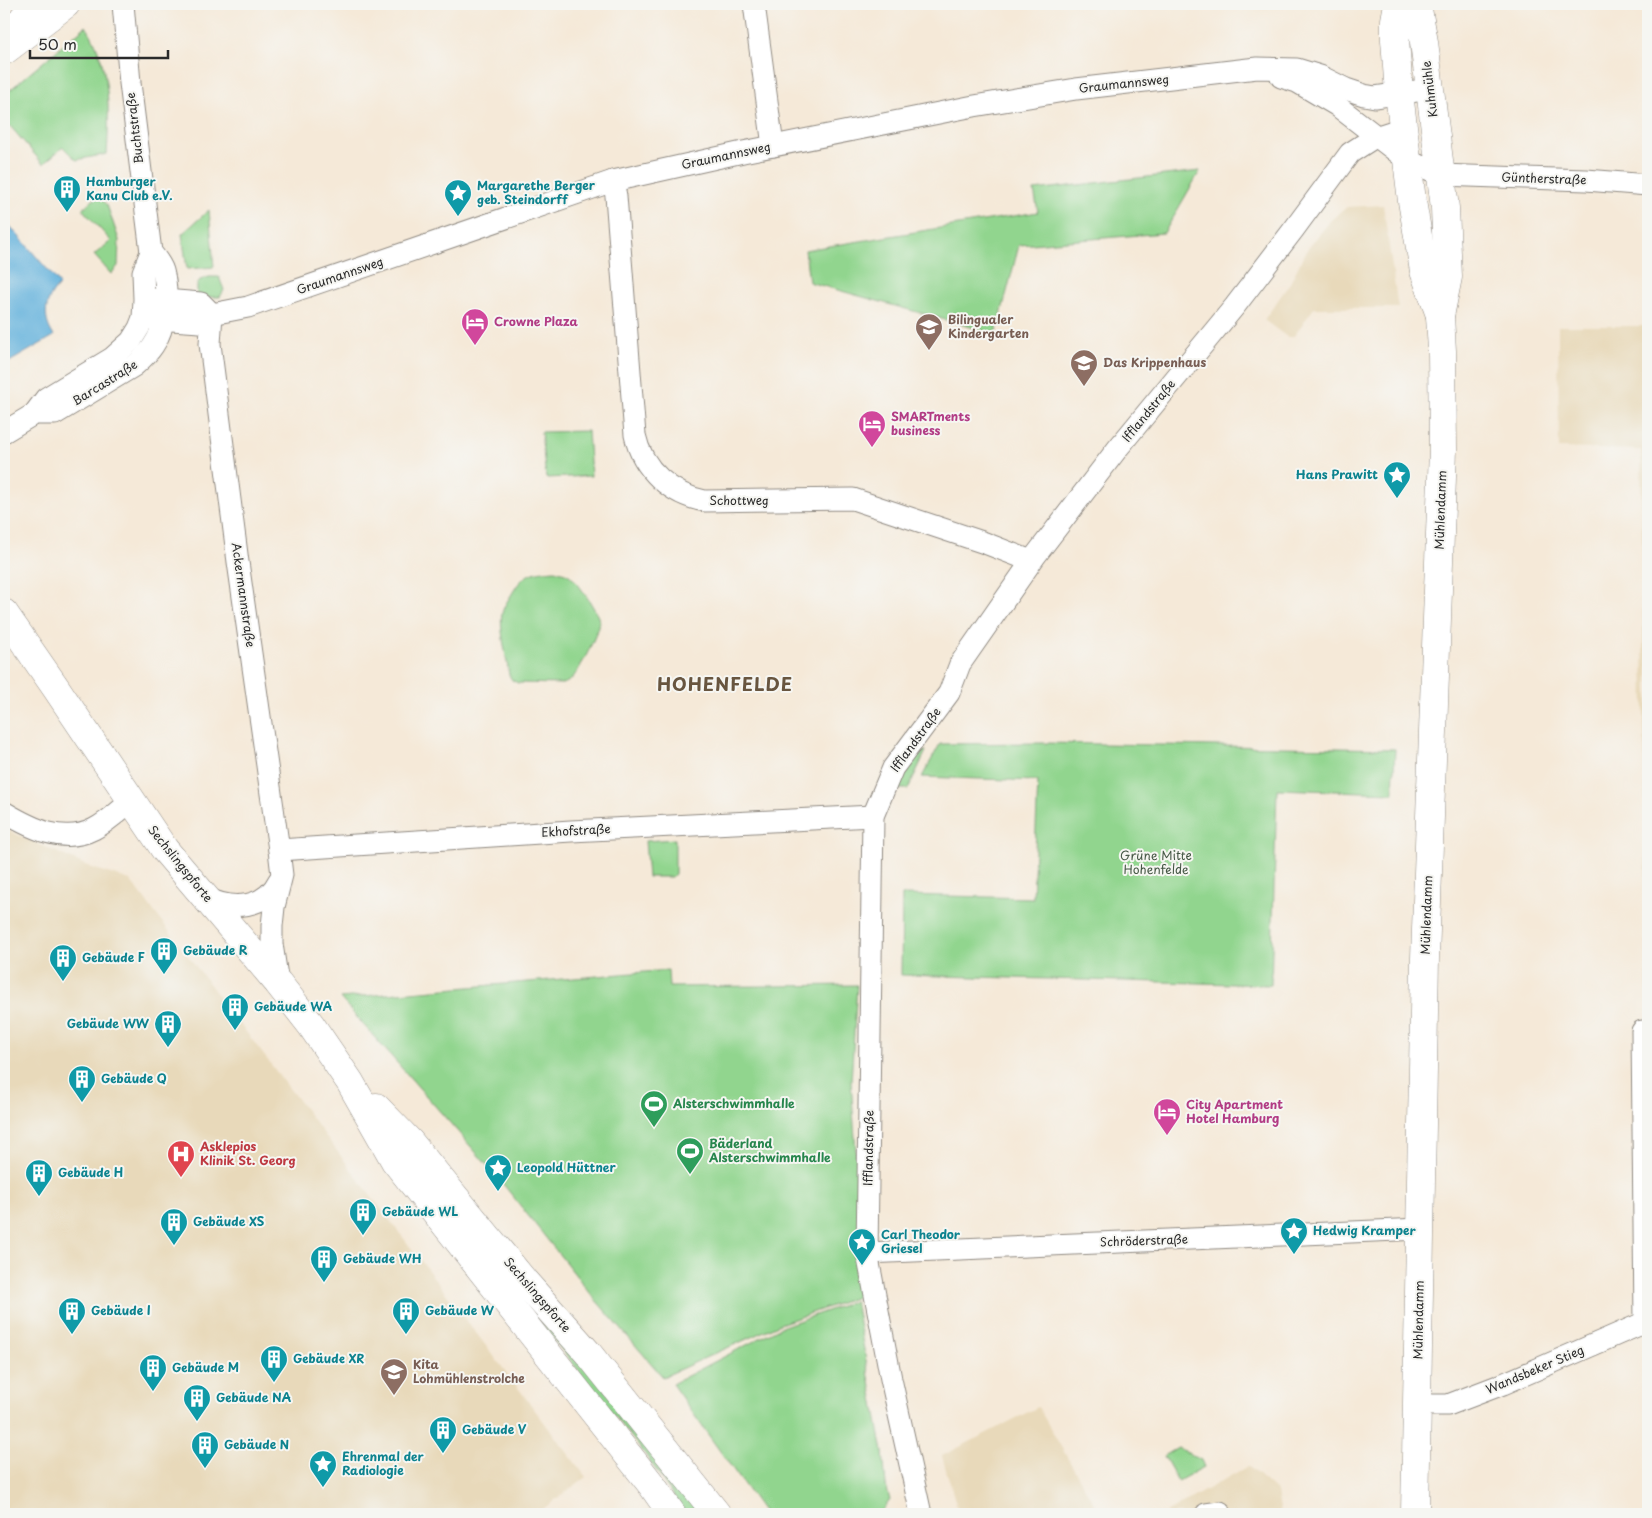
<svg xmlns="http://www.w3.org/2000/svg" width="1652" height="1518" font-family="'Playpen Sans',sans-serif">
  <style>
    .built { fill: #e8d9ba }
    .green { fill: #91d58e; stroke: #5e805c }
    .water { fill: #62b1dc; stroke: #466e84 }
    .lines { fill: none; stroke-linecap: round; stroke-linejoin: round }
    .street-casing { stroke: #908a82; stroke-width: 23 }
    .secondary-casing { stroke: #908a82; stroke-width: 29 }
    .primary-casing { stroke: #908a82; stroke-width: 29 }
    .street { stroke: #fff; stroke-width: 21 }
    .secondary { stroke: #fff; stroke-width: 28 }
    .primary { stroke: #fff; stroke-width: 28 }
    .labels { text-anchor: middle; stroke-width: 4; stroke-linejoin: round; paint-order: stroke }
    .street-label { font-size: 12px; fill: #2b2b2b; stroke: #f6f6f2 }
    .culture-label { font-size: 12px; font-weight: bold; fill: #0d838f; stroke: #f6f6f2; text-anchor: start }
    .education-label { font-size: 12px; font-weight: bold; fill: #785e54; stroke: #f6f6f2; text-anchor: start }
    .hotel-label { font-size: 12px; font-weight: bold; fill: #b23c85; stroke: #f6f6f2; text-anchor: start }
    .park-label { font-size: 12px; fill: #445644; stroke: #f6f6f2 }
    .leisure-label { font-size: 12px; font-weight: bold; fill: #27864d; stroke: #f6f6f2; text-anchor: start }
    .health-label { font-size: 12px; font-weight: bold; fill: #be3a42; stroke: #f6f6f2; text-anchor: start }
    .district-label { font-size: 18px; font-weight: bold; letter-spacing: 1px; fill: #68553f; stroke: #f6f6f2 }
  </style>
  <rect width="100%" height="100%" fill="#f6f6f2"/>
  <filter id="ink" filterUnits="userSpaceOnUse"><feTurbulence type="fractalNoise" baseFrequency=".02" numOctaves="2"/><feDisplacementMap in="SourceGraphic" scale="10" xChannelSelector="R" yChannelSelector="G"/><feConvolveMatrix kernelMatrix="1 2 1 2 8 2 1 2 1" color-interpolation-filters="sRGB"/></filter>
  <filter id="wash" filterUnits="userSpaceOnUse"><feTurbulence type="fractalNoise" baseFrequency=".0096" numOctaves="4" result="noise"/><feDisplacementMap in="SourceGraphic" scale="20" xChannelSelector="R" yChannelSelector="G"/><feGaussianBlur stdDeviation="1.12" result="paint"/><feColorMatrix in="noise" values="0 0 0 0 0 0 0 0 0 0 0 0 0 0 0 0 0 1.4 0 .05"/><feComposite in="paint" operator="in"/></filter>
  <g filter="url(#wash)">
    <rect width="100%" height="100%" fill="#f5e9d8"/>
    <g class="built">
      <path d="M 1383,205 L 1398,308 L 1314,308 L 1293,337 L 1287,337 L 1264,320 L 1290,283 L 1306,251 L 1331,220 L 1347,207 Z"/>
      <path d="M 1558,326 L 1648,326 L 1648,993 L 1647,993 L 1641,450 L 1559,448 Z"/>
      <path d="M 4,829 L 92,868 L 130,880 L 586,1477 L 536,1514 L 4,1514 Z"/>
      <path d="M 1038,1407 L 1100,1514 L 959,1514 L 942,1456 Z"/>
      <path d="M 1248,1466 L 1277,1492 L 1281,1514 L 1164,1514 Z"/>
    </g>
    <g class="green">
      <path d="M 86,26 C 110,63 110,111 107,154 L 76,160 L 63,147 L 43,164 L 4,119 L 4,95 Z"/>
      <path d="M 1200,171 L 1164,233 L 1019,245 L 996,334 L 809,282 L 805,250 L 1038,212 L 1034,190 Z"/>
      <path d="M 98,196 L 107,205 L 119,240 L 118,266 L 111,274 L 94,255 L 111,241 L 82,209 Z"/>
      <path d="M 209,210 L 214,267 L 187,269 L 182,234 Z"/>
      <path d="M 209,277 L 219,277 L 224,290 L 220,297 L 197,297 L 197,285 L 200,280 Z"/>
      <path d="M 588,431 L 591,476 L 546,478 L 541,432 Z"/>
      <path d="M 555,570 C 560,572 565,572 569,575 C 577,580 597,611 599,620 C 600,630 581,668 574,676 C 571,680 567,683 562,684 L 518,683 L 512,680 L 509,675 C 507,659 499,627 502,613 C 504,605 509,599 513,592 C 525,572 532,572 555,570 Z"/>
      <path d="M 1044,743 L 1395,749 L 1393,793 L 1277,789 L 1271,985 L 901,975 L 902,895 L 1033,898 L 1038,781 L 922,777 L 940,744 Z"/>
      <path d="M 926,751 L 908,789 L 899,789 L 894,781 L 918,752 Z"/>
      <path d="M 675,839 L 675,874 L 672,877 L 648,877 L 645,841 Z"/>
      <path d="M 668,970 L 669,987 L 857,985 L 851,1082 L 866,1294 L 780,1324 L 663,1377 L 594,1298 L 495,1174 L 340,998 Z"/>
      <path d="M 413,1163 L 581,1359 L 702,1514 L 686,1514 L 645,1454 Z"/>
      <path d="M 855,1301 L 883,1452 L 886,1486 L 890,1500 L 880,1514 L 765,1514 L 672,1384 L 781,1327 Z"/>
      <path d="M 1178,1448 L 1201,1460 L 1204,1467 L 1178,1481 L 1164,1456 Z"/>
    </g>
    <path class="water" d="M 4,219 L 60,284 C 44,299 42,319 54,336 L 4,365 Z"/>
  </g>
  <g filter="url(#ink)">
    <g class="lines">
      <g class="street-casing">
        <g id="street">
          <path d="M 754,4 L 773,146"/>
          <path d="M 1281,77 L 1297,82 L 1336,105 L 1407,160 L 1441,175 L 1586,180 L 1648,185"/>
          <path d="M 613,181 L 616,196 L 635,435 C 642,469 671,495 705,501 L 853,499 L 985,543 L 1031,561"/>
          <path d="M 152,299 L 201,303 L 212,314"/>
          <path d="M 212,314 L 210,344 L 238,562 L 279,850 L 282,875 L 274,907 L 272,926 L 272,944 L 278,983"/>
          <path d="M 143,318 L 200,322 L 212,314 L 248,307 L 613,181 L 743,152 L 974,106 L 1076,89 L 1257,68 L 1297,69 L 1320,76 L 1346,89 L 1364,95 L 1375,97 L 1430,89"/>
          <path d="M 34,414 L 55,414 L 134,366 C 141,360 148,354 153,346 C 166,328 169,293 163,271 C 161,264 155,257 151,252 L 130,83 L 123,4"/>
          <path d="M 4,432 L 34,414 L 46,398 L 112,358 L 131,341 L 139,328 L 143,318 L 144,299 L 143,272 L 151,252"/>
          <path d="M 4,812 C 31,828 63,845 94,829 C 108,822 120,810 131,801"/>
          <path d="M 279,850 L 571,831 L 873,816"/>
          <path d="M 205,897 C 232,911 265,909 279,880"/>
          <path d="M 1642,1031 L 1645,1322"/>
          <path d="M 867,1253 L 1421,1229"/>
          <path d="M 1418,1405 L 1448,1405 L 1503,1384 L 1648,1321"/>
          <path d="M 921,1514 L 891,1379 L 867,1253 L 873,816 L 893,768 L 949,693 L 960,664 L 1036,555 L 1118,448 L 1235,306 L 1294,229 L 1350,153 L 1375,137 L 1403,128"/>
          <path d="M 1206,1514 L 1220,1512"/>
        </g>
      </g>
      <g class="secondary-casing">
        <g id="secondary">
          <path d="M 1398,4 L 1395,20 L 1395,40 L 1399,93 L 1412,201 L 1424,271 L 1440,315"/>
          <path d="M 4,44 L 34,4"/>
          <path d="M 1415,1514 L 1425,958 L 1443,449 L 1442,351 L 1440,316 L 1448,277 L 1445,208 L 1424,42 L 1417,4"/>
        </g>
      </g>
      <g class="primary-casing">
        <g id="primary">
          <path d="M 4,51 L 66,4"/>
          <path d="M 4,613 L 56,688 L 165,850 L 278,983 L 311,1025 L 350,1082 L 395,1161 L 651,1484 L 672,1514"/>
          <path d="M 376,1107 L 409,1141 L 524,1281 L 588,1353 L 717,1514"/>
        </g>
      </g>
      <use href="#street" class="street"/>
      <use href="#secondary" class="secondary"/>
      <use href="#primary" class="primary"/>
    </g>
  </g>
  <defs>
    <g id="building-pin" transform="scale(1.4375)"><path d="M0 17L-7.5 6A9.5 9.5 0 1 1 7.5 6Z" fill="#0f9aa8" stroke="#f6f6f2"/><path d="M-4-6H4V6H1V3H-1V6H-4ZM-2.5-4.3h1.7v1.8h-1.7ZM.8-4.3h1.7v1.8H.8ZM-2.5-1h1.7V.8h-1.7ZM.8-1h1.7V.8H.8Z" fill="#fff"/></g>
    <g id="sight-pin" transform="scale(1.4375)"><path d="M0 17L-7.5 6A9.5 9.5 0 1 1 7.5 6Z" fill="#0f9aa8" stroke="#f6f6f2"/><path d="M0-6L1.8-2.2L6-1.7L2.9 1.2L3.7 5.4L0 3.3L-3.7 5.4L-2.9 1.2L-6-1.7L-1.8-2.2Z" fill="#fff"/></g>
    <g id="hotel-pin" transform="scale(1.4375)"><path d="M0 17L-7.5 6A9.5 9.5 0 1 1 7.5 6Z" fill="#d1479c" stroke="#f6f6f2"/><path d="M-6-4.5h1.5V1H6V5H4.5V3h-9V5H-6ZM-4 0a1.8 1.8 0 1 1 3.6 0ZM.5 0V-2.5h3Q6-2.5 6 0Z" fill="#fff"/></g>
    <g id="school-pin" transform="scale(1.4375)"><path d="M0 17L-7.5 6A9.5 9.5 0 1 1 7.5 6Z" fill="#8d6e63" stroke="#f6f6f2"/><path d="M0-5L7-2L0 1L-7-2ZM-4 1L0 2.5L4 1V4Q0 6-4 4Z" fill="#fff"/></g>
    <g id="stadium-pin" transform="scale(1.4375)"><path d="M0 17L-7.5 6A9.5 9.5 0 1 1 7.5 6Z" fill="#2e9e5b" stroke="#f6f6f2"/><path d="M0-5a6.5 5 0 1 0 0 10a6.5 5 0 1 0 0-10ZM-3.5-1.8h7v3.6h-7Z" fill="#fff"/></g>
    <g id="hospital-pin" transform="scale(1.4375)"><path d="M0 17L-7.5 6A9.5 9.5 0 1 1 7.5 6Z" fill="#e0444e" stroke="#f6f6f2"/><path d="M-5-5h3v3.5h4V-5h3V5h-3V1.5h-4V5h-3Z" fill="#fff"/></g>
  </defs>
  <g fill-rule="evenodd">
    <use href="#building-pin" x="67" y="189"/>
    <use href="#sight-pin" x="458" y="193"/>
    <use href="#hotel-pin" x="475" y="322"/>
    <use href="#school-pin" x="929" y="327"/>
    <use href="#school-pin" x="1084" y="363"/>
    <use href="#hotel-pin" x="872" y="424"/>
    <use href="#sight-pin" x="1397" y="475"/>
    <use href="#building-pin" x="164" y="951"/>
    <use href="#building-pin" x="63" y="958"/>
    <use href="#building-pin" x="235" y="1007"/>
    <use href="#building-pin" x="168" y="1024"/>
    <use href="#building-pin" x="82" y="1079"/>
    <use href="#stadium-pin" x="654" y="1104"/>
    <use href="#hotel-pin" x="1167" y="1112"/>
    <use href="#stadium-pin" x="690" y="1151"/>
    <use href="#hospital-pin" x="181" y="1154"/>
    <use href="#sight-pin" x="498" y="1168"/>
    <use href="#building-pin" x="39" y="1173"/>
    <use href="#building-pin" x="363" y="1212"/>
    <use href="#building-pin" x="174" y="1222"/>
    <use href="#sight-pin" x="1294" y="1231"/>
    <use href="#sight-pin" x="862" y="1242"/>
    <use href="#building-pin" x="324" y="1259"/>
    <use href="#building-pin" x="72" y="1311"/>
    <use href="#building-pin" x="406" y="1311"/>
    <use href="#building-pin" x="274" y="1359"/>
    <use href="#building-pin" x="153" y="1368"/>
    <use href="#school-pin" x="394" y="1372"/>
    <use href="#building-pin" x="197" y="1398"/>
    <use href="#building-pin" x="443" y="1430"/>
    <use href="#building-pin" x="205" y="1445"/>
    <use href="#sight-pin" x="323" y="1464"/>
  </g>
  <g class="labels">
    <g class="street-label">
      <text transform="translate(1124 84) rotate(-6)" y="4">Graumannsweg</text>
      <text transform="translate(1430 89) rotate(-97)" y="4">Kuhmühle</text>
      <text transform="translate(135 128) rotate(-97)" y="4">Buchtstraße</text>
      <text transform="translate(726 156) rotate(-12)" y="4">Graumannsweg</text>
      <text transform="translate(1544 179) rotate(2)" y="4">Güntherstraße</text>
      <text transform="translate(340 276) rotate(-19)" y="4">Graumannsweg</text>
      <text transform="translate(105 383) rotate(-32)" y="4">Barcastraße</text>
      <text transform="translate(1149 411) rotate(-51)" y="4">Ifflandstraße</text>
      <text x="739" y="505">Schottweg</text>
      <text transform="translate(1441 510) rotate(-88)" y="4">Mühlendamm</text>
      <text transform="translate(243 595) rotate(82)" y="4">Ackermannstraße</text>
      <text transform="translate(916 740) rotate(-54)" y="4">Ifflandstraße</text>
      <text transform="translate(576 831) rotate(-3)" y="4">Ekhofstraße</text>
      <text transform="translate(180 864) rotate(51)" y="4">Sechslingspforte</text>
      <text transform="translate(1427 915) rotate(-88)" y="4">Mühlendamm</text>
      <text transform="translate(869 1148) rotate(-89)" y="4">Ifflandstraße</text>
      <text transform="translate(1144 1241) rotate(-2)" y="4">Schröderstraße</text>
      <text transform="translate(537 1295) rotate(49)" y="4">Sechslingspforte</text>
      <text transform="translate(1419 1320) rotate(-89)" y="4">Mühlendamm</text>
      <text transform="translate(1535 1370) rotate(-23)" y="4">Wandsbeker Stieg</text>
    </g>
    <g class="culture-label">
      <text x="86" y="186">Hamburger<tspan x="86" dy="14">Kanu Club e.V.</tspan></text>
      <text x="477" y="190">Margarethe Berger<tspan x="477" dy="14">geb. Steindorff</tspan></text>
      <text x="1378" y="479" text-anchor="end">Hans Prawitt</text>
      <text x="183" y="955">Gebäude R</text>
      <text x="82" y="962">Gebäude F</text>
      <text x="254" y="1011">Gebäude WA</text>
      <text x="149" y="1028" text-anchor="end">Gebäude WW</text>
      <text x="101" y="1083">Gebäude Q</text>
      <text x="517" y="1172">Leopold Hüttner</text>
      <text x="58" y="1177">Gebäude H</text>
      <text x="382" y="1216">Gebäude WL</text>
      <text x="193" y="1226">Gebäude XS</text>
      <text x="1313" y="1235">Hedwig Kramper</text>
      <text x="881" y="1239">Carl Theodor<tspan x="881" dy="14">Griesel</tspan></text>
      <text x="343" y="1263">Gebäude WH</text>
      <text x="91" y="1315">Gebäude I</text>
      <text x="425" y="1315">Gebäude W</text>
      <text x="293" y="1363">Gebäude XR</text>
      <text x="172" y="1372">Gebäude M</text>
      <text x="216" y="1402">Gebäude NA</text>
      <text x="462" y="1434">Gebäude V</text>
      <text x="224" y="1449">Gebäude N</text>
      <text x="342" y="1461">Ehrenmal der<tspan x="342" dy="14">Radiologie</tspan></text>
    </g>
    <g class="education-label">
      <text x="948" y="324">Bilingualer<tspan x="948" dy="14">Kindergarten</tspan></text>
      <text x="1103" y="367">Das Krippenhaus</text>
      <text x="413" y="1369">Kita<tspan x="413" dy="14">Lohmühlenstrolche</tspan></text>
    </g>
    <g class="hotel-label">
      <text x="494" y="326">Crowne Plaza</text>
      <text x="891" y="421">SMARTments<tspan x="891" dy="14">business</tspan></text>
      <text x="1186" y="1109">City Apartment<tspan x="1186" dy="14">Hotel Hamburg</tspan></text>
    </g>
    <g class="park-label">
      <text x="1156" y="860">Grüne Mitte<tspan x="1156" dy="14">Hohenfelde</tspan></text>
    </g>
    <g class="leisure-label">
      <text x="673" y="1108">Alsterschwimmhalle</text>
      <text x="709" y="1148">Bäderland<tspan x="709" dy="14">Alsterschwimmhalle</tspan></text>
    </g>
    <g class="health-label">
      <text x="200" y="1151">Asklepios<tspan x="200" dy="14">Klinik St. Georg</tspan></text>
    </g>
    <g class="district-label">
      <text x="725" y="691">HOHENFELDE</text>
    </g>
  </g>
  <rect width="1652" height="1518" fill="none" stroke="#f6f6f2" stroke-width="20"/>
  <path d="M30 50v8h138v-8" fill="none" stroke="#2b2b2b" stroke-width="2.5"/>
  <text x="38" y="50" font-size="15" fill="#2b2b2b" stroke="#f6f6f2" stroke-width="4" paint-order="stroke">50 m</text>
</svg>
